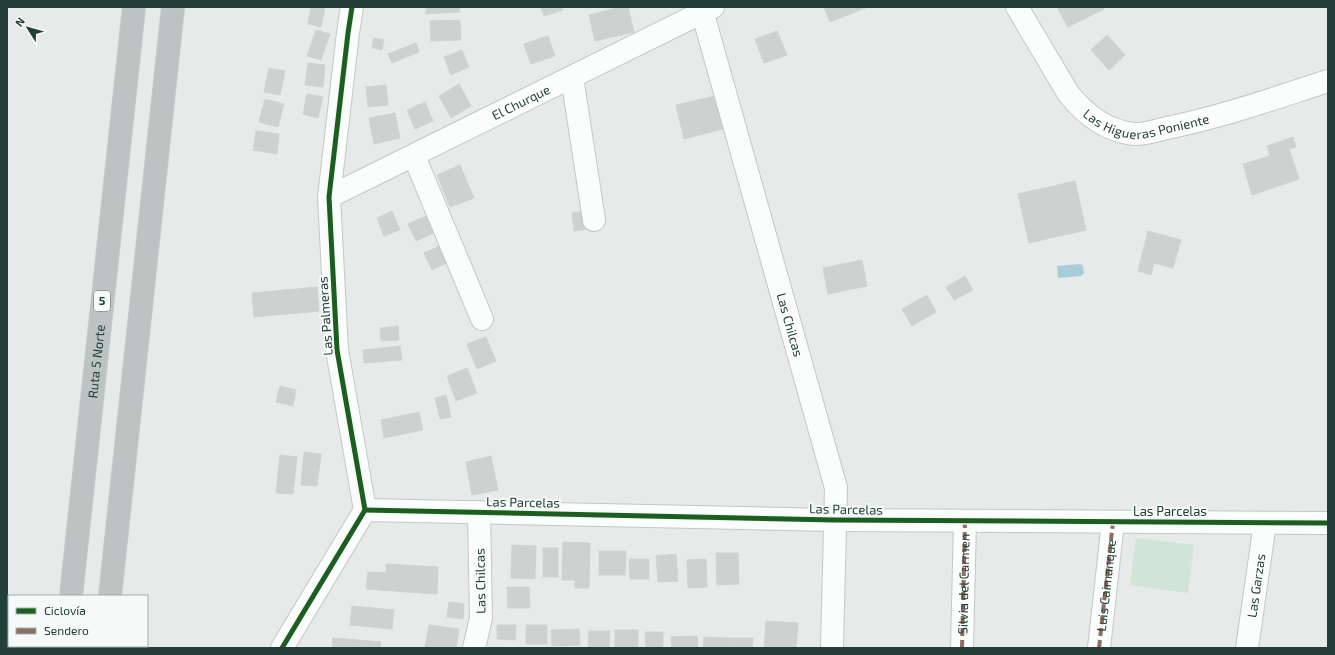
<svg xmlns="http://www.w3.org/2000/svg" width="1335" height="655" font-family="'Exo 2',sans-serif">
  <style>
    .green { fill: #d0e4d8 }
    .water { fill: #a8ccd8 }
    .building { fill: #cdd2d1; stroke: #cfd4d2 }
    .lines { fill: none; stroke-linecap: round; stroke-linejoin: round }
    .minor-casing { stroke: #c3c8c6; stroke-width: 24 }
    .highway-casing { stroke: #c2cac8; stroke-width: 24 }
    .minor { stroke: #fbfcfc; stroke-width: 22 }
    .highway { stroke: #bcc3c2; stroke-width: 22 }
    .quiet { stroke: #8d6e63; stroke-width: 4; stroke-dasharray: 8 4; stroke-linecap: butt }
    .cycleway-casing { stroke: #f5faf8; stroke-width: 8 }
    .cycleway { stroke: #1b5e20; stroke-width: 5 }
    .labels { text-anchor: middle; stroke-width: 4; stroke-linejoin: round; paint-order: stroke }
    .shield { fill: #f5faf8; stroke: #637773; stroke-width: 1 }
    .shield-label { font-size: 12px; font-weight: bold; fill: #243f3a }
    .street-label { font-size: 13px; fill: #243f3a; stroke: #f5faf8 }
  </style>
  <rect width="100%" height="100%" fill="#e6ebe9"/>
  <path class="green" d="M 1136,538 L 1194,545 L 1188,593 L 1130,585 Z"/>
  <path class="water" d="M 1080,264 L 1083,266 L 1084,273 L 1081,276 L 1058,278 L 1057,266 Z"/>
  <g class="building">
    <path d="M 311,7 L 325,7 L 321,27 L 308,24 Z"/>
    <path d="M 426,7 L 459,7 L 460,12 L 426,14 Z"/>
    <path d="M 541,7 L 562,7 L 563,10 L 544,16 Z"/>
    <path d="M 620,7 L 628,7 L 634,32 L 595,41 L 589,15 Z"/>
    <path d="M 824,7 L 868,7 L 830,22 Z"/>
    <path d="M 1057,7 L 1081,7 L 1086,18 L 1068,27 Z"/>
    <path d="M 1081,7 L 1103,7 L 1104,9 L 1086,18 Z"/>
    <path d="M 460,20 L 461,40 L 431,41 L 430,21 Z"/>
    <path d="M 316,30 L 330,34 L 321,60 L 307,56 Z"/>
    <path d="M 777,31 L 787,55 L 764,63 L 755,39 Z"/>
    <path d="M 1107,35 L 1125,55 L 1109,70 L 1091,50 Z"/>
    <path d="M 548,36 L 555,56 L 531,64 L 524,44 Z"/>
    <path d="M 374,38 L 384,40 L 382,50 L 372,48 Z"/>
    <path d="M 416,43 L 419,52 L 392,63 L 388,54 Z"/>
    <path d="M 462,50 L 469,67 L 451,75 L 444,57 Z"/>
    <path d="M 308,63 L 325,65 L 323,87 L 305,85 Z"/>
    <path d="M 269,68 L 285,71 L 280,95 L 264,92 Z"/>
    <path d="M 459,84 L 471,106 L 451,118 L 439,96 Z"/>
    <path d="M 386,85 L 388,105 L 368,107 L 366,87 Z"/>
    <path d="M 307,94 L 323,97 L 318,118 L 303,114 Z"/>
    <path d="M 719,95 L 727,128 L 684,139 L 676,105 Z"/>
    <path d="M 265,99 L 284,104 L 278,127 L 259,122 Z"/>
    <path d="M 425,102 L 433,121 L 415,129 L 407,110 Z"/>
    <path d="M 395,113 L 400,138 L 374,144 L 369,118 Z"/>
    <path d="M 256,131 L 279,134 L 277,154 L 253,150 Z"/>
    <path d="M 1293,137 L 1296,147 L 1289,149 L 1299,179 L 1252,195 L 1243,164 L 1270,156 L 1267,146 Z"/>
    <path d="M 460,165 L 474,198 L 450,207 L 437,175 Z"/>
    <path d="M 1075,181 L 1086,230 L 1029,243 L 1018,194 Z"/>
    <path d="M 591,210 L 593,228 L 574,231 L 572,213 Z"/>
    <path d="M 392,211 L 400,230 L 384,236 L 377,218 Z"/>
    <path d="M 428,215 L 436,232 L 416,241 L 408,224 Z"/>
    <path d="M 1148,231 L 1181,240 L 1173,268 L 1154,263 L 1151,275 L 1138,271 Z"/>
    <path d="M 442,245 L 449,262 L 432,270 L 424,253 Z"/>
    <path d="M 862,260 L 867,286 L 828,294 L 823,268 Z"/>
    <path d="M 965,276 L 973,290 L 954,300 L 946,287 Z"/>
    <path d="M 317,287 L 319,311 L 299,313 L 297,289 Z"/>
    <path d="M 297,289 L 299,313 L 276,315 L 274,291 Z"/>
    <path d="M 274,291 L 276,315 L 254,317 L 252,293 Z"/>
    <path d="M 927,295 L 936,312 L 912,326 L 902,309 Z"/>
    <path d="M 398,326 L 399,340 L 381,341 L 380,328 Z"/>
    <path d="M 486,337 L 496,361 L 477,369 L 467,344 Z"/>
    <path d="M 400,346 L 402,360 L 364,363 L 363,350 Z"/>
    <path d="M 467,368 L 477,393 L 456,401 L 447,376 Z"/>
    <path d="M 280,386 L 296,390 L 293,406 L 276,402 Z"/>
    <path d="M 446,395 L 451,417 L 440,419 L 435,398 Z"/>
    <path d="M 419,412 L 423,430 L 384,438 L 381,420 Z"/>
    <path d="M 304,452 L 321,454 L 317,486 L 301,485 Z"/>
    <path d="M 280,455 L 297,457 L 293,494 L 276,493 Z"/>
    <path d="M 491,456 L 498,490 L 472,495 L 466,462 Z"/>
    <path d="M 563,542 L 590,543 L 589,588 L 575,588 L 575,580 L 562,580 Z"/>
    <path d="M 512,545 L 536,546 L 535,579 L 511,578 Z"/>
    <rect x="543" y="548" width="15" height="29"/>
    <path d="M 599,551 L 626,551 L 625,575 L 599,575 Z"/>
    <path d="M 716,553 L 738,553 L 739,584 L 717,585 Z"/>
    <path d="M 676,554 L 678,581 L 658,582 L 656,556 Z"/>
    <path d="M 629,559 L 649,559 L 649,579 L 630,579 Z"/>
    <path d="M 706,559 L 707,587 L 688,588 L 687,560 Z"/>
    <path d="M 386,564 L 438,567 L 437,594 L 366,589 L 368,572 L 386,573 Z"/>
    <path d="M 507,587 L 529,587 L 530,608 L 508,608 Z"/>
    <path d="M 449,602 L 464,604 L 463,619 L 447,617 Z"/>
    <path d="M 352,606 L 394,610 L 392,629 L 350,625 Z"/>
    <path d="M 766,621 L 798,623 L 796,648 L 764,648 Z"/>
    <path d="M 429,625 L 459,629 L 456,648 L 425,647 Z"/>
    <path d="M 497,625 L 516,625 L 515,640 L 497,639 Z"/>
    <rect x="526" y="625" width="21" height="19"/>
    <path d="M 579,629 L 580,645 L 552,646 L 551,630 Z"/>
    <rect x="615" y="630" width="23" height="18"/>
    <path d="M 589,631 L 610,631 L 609,648 L 588,648 Z"/>
    <path d="M 645,632 L 663,632 L 663,648 L 646,648 Z"/>
    <path d="M 697,636 L 698,648 L 672,648 L 671,637 Z"/>
    <path d="M 704,637 L 729,638 L 729,648 L 703,648 Z"/>
    <path d="M 333,638 L 381,642 L 380,648 L 332,648 Z"/>
    <path d="M 729,638 L 753,638 L 752,648 L 729,648 Z"/>
  </g>
  <g class="lines">
    <g class="minor-casing">
      <g id="minor">
        <path id="s1" d="M 701,7 L 836,488 L 832,648"/>
        <path id="s2" d="M 1017,7 L 1068,93 C 1085,115 1106,131 1134,134 C 1144,135 1157,130 1167,128 C 1222,117 1275,98 1328,81"/>
        <path d="M 572,77 L 594,220"/>
        <path d="M 414,156 L 482,319"/>
        <path id="s3" d="M 329,197 L 713,7"/>
        <path d="M 365,510 L 835,520 L 1328,523"/>
        <path d="M 282,648 L 365,510 L 337,350 L 329,197 L 348,33 L 352,7"/>
        <path d="M 474,648 L 481,618 L 479,512"/>
        <path id="s4" d="M 962,648 L 965,521"/>
        <path id="s5" d="M 1099,648 L 1113,522"/>
        <path id="s6" d="M 1247,648 L 1265,523"/>
      </g>
    </g>
    <g class="highway-casing">
      <g id="highway">
        <path id="s7" d="M 71,596 L 134,7"/>
        <path d="M 110,596 L 173,7"/>
        <path d="M 65,648 L 65,646"/>
        <path d="M 105,648 L 105,646"/>
      </g>
    </g>
    <use href="#minor" class="minor"/>
    <use href="#highway" class="highway"/>
    <g class="quiet">
      <path d="M 962,648 L 965,521"/>
      <path d="M 1099,648 L 1113,522"/>
    </g>
    <g class="cycleway-casing">
      <g id="cycleway">
        <path d="M 365,510 L 835,520 L 1328,523"/>
        <path d="M 282,648 L 365,510 L 337,350 L 329,197 L 348,33 L 352,7"/>
      </g>
    </g>
    <use href="#cycleway" class="cycleway"/>
  </g>
  <g class="labels">
    <rect class="shield" x="94" y="291" width="16" height="20" rx="3"/>
    <g class="shield-label">
      <text x="102" y="305">5</text>
    </g>
    <g class="street-label">
      <text dy="5" stroke="none"><textPath href="#s3" startOffset="214">El Churque</textPath></text>
      <text dy="5" stroke="none"><textPath href="#s2" startOffset="191">Las Higueras Poniente</textPath></text>
      <text transform="translate(325 316) rotate(-94)" y="5">Las Palmeras</text>
      <text dy="5" stroke="none"><textPath href="#s1" startOffset="330">Las Chilcas</textPath></text>
      <text dy="5" stroke="none"><textPath href="#s7" startOffset="236">Ruta 5 Norte</textPath></text>
      <text transform="translate(523 502) rotate(1)" y="5">Las Parcelas</text>
      <text transform="translate(846 509) rotate(1)" y="5">Las Parcelas</text>
      <text x="1170" y="516">Las Parcelas</text>
      <text transform="translate(480 581) rotate(-91)" y="5">Las Chilcas</text>
      <text dy="5" stroke="none"><textPath href="#s4" startOffset="64">Silvia del Carmen</textPath></text>
      <text dy="5" stroke="none"><textPath href="#s5" startOffset="63">Luis Caimanque</textPath></text>
      <text dy="5" stroke="none"><textPath href="#s6" startOffset="63">Las Garzas</textPath></text>
    </g>
  </g>
  <rect width="1335" height="655" fill="none" stroke="#243f3a" stroke-width="16"/>
  <rect x="8" y="595" width="140" height="52" fill="#f5faf8" stroke="#a1afac"/>
  <rect x="16" y="608" width="20" height="6" fill="#1b5e20" stroke="#a1afac"/>
  <text x="44" y="615" font-size="12" fill="#243f3a">Ciclovía</text>
  <rect x="16" y="628" width="20" height="6" fill="#8d6e63" stroke="#a1afac"/>
  <text x="44" y="635" font-size="12" fill="#243f3a">Sendero</text>
  <g transform="translate(28 28) rotate(307)" stroke="#f5faf8" stroke-width="3" paint-order="stroke">
  <path d="M0-3L7 15L0 10L-7 15Z" fill="#243f3a"/>
  <text y="-6" font-size="11" font-weight="bold" text-anchor="middle" fill="#243f3a">N</text>
  </g>
</svg>
